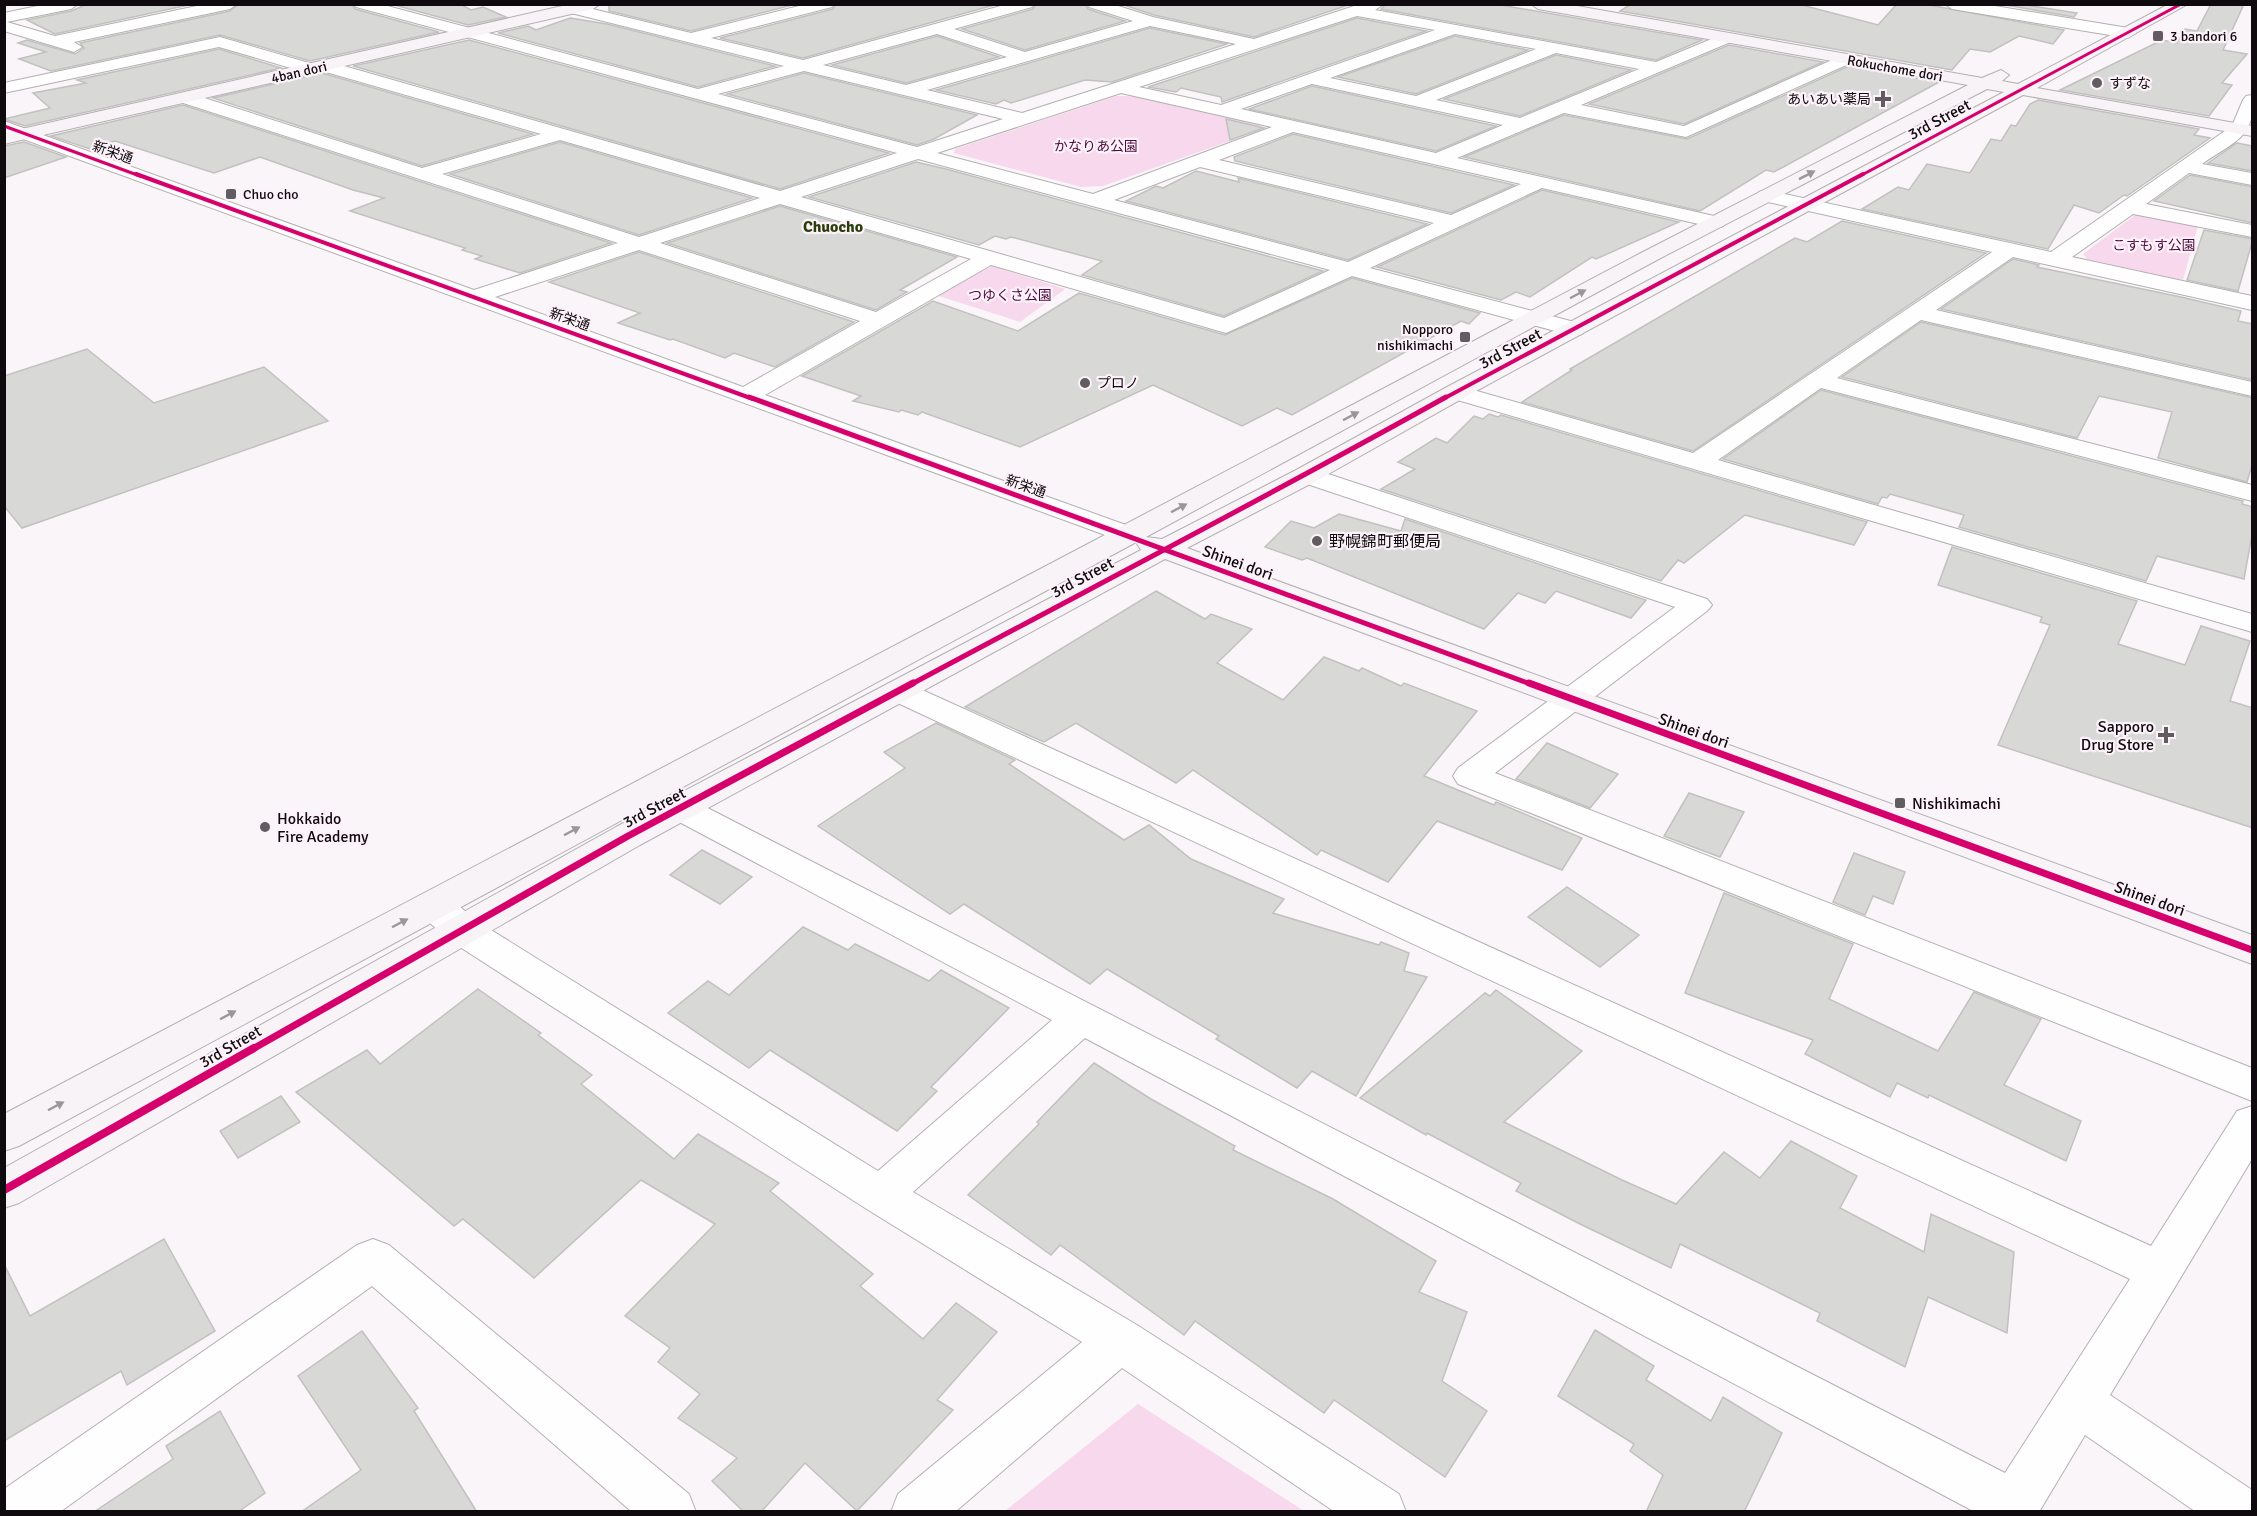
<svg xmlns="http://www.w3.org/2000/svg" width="2257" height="1516" font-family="Signika,'Noto Sans JP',sans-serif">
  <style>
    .green { fill: #f7d8ec }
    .building { fill: #d8d8d6; stroke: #c1c1bf; stroke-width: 1.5 }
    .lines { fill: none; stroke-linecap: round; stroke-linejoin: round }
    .street-casing { stroke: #b4afb2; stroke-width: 2 }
    .secondary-casing { stroke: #b4afb2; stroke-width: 2 }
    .street { fill: #fefefe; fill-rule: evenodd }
    .secondary { fill: #f7f3f6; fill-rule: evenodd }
    .cycleway-far4-casing { stroke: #fdf2f9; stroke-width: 5 }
    .cycleway-far3-casing { stroke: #fdf2f9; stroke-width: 6 }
    .cycleway-far2-casing { stroke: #fdf2f9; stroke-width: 8 }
    .cycleway-far1-casing { stroke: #fdf2f9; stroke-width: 10 }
    .cycleway-casing { stroke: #fdf2f9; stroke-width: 12 }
    .cycleway-far4 { stroke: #d6006c; stroke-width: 3 }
    .cycleway-far3 { stroke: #d6006c; stroke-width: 4 }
    .cycleway-far2 { stroke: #d6006c; stroke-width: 5 }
    .cycleway-far1 { stroke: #d6006c; stroke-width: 7 }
    .cycleway { stroke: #d6006c; stroke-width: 8 }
    .oneway { fill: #9a9699 }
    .poi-dot { fill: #615c5f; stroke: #fdf2f9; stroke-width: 2 }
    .labels { text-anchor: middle; stroke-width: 4.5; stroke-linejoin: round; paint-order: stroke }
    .far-poi-label { font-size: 14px; fill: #0f0a0d; stroke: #fdf2f9; text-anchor: start }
    .far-street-label { font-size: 14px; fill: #0f0a0d; stroke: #fdf2f9 }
    .far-park-label { font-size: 14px; fill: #4e0b3d; stroke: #fdf2f9 }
    .street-label { font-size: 16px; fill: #0f0a0d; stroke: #fdf2f9 }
    .far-quarter-label { font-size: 16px; font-weight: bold; fill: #283f0c; stroke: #fdf2f9 }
    .poi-label { font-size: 16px; fill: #0f0a0d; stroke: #fdf2f9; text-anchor: start }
  </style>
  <rect width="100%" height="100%" fill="#faf5f8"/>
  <g class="green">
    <path d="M 1116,96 L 1134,96 L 1261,125 L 1261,130 L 1103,186 L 1081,187 L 954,153 L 955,149 Z"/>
    <path d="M 2135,215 L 2150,215 L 2198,225 L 2183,280 L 2087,259 L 2083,254 Z"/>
    <path d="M 992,266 L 1065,289 L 1020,322 L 936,295 Z"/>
    <path d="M 1138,1404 L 1304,1511 L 1005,1511 Z"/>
  </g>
  <g class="building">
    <path d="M 88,4 L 193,4 L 55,34 L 27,20 L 71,11 Z"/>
    <path d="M 239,4 L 352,4 L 355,9 L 439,32 L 310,61 L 220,35 L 51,71 L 19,59 L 46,52 L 18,43 L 27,40 L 75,54 L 84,48 L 80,43 L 230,11 Z"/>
    <path d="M 391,4 L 460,4 L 471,10 L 483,7 L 506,17 L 468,25 Z"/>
    <path d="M 609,4 L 796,4 L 691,31 L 609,11 Z"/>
    <path d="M 836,4 L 998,4 L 803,58 L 720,38 L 833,9 Z"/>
    <path d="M 1036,4 L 1085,4 L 1088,9 L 1125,21 L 1025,50 L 962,29 L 1033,9 Z"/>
    <path d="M 1121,4 L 1351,4 L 1254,37 L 1154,15 Z"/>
    <path d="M 1386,4 L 1495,4 L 1702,40 L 1656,60 L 1381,9 Z"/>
    <path d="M 1631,4 L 1798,4 L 1878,25 L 1897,4 L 1924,4 L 2064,30 L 2053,44 L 2019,36 L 1990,52 L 1970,49 L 1952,70 L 1620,11 Z"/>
    <path d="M 2000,4 L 2020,4 L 2077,13 L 2074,17 Z"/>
    <path d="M 2211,4 L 2244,4 L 2223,50 L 2247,54 L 2222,83 L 2232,85 L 2209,116 L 2060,90 L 2162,40 L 2177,43 L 2185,29 L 2197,31 Z"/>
    <path d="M 570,18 L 607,24 L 775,66 L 698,87 L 498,33 L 528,26 L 536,30 Z"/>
    <path d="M 1357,18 L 1426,31 L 1222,102 L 1221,97 L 1181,88 L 1176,92 L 1148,87 Z"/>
    <path d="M 1150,28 L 1227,44 L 1112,82 L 1085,80 L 1011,103 L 1004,100 L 996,104 L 936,90 Z"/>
    <path d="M 937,36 L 999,57 L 906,83 L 832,65 Z"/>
    <path d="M 1455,36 L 1528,50 L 1416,94 L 1338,77 Z"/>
    <path d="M 469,40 L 889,153 L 780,189 L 353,66 Z"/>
    <path d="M 1729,45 L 1823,62 L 1684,124 L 1589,104 Z"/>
    <path d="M 219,49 L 281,68 L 25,126 L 4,119 L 50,108 L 33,93 L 86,83 L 77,80 Z"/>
    <path d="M 1556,55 L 1631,70 L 1520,116 L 1444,99 Z"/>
    <path d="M 1849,66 L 1939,82 L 1774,172 L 1766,170 L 1700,211 L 1464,157 L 1564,115 L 1687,139 Z"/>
    <path d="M 322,73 L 533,134 L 422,166 L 213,98 Z"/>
    <path d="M 804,73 L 977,115 L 934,139 L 917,145 L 727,94 Z"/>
    <path d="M 1312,86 L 1496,126 L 1436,151 L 1249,109 Z"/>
    <path d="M 2038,100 L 2199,129 L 2194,135 L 2210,138 L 2127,196 L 2124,195 L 2099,213 L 2074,205 L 2048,249 L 1862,209 L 1898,187 L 1909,190 L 1927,164 L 1970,173 L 1991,139 L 2001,141 L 2011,125 L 2016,126 L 2030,104 Z"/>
    <path d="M 183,105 L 611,243 L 520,273 L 475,259 L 482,256 L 462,250 L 465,248 L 350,211 L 384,198 L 353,190 L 260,157 L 214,173 L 115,141 L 90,149 L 51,136 Z"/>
    <path d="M 1226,119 L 1264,128 L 1230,140 Z"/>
    <path d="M 1293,134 L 1514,185 L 1451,213 L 1235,161 L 1234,157 Z"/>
    <path d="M 24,142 L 66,157 L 4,178 L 4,146 Z"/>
    <path d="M 560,142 L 752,198 L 639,235 L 450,174 Z"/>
    <path d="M 2237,143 L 2253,146 L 2253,171 L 2208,163 Z"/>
    <path d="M 916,162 L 946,169 L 1323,271 L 1224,316 L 1082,275 L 1102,261 L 1011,237 L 1006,239 L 995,236 L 979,245 L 809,197 Z"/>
    <path d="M 1196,171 L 1239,182 L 1238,178 L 1427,224 L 1348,260 L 1126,201 L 1156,186 L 1163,188 Z"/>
    <path d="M 2190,175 L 2253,187 L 2253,223 L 2154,201 Z"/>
    <path d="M 1542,190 L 1679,222 L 1596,259 L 1592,257 L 1530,297 L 1516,292 L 1501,300 L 1377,267 Z"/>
    <path d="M 780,206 L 957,257 L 900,290 L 907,292 L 876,310 L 667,243 Z"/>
    <path d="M 1842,221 L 1986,253 L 1693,451 L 1522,402 L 1572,370 L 1570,369 L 1795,238 L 1807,242 Z"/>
    <path d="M 2204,230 L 2253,239 L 2238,291 L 2187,280 Z"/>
    <path d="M 639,252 L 854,322 L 775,367 L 734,353 L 725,358 L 673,339 L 670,340 L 618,323 L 640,313 L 549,282 Z"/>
    <path d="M 2013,259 L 2039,265 L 2037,267 L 2181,297 L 2241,311 L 2238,321 L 2253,324 L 2253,380 L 1941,309 Z"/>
    <path d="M 1352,278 L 1480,313 L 1469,324 L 1461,321 L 1292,415 L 1277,408 L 1242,426 L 1153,385 L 1020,447 L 922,412 L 918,415 L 901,410 L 899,412 L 853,401 L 861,396 L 802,376 L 933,301 L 1018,331 L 1079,293 L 1225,335 Z"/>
    <path d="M 1921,322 L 2253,398 L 2253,462 L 2247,482 L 2158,458 L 2172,412 L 2099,396 L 2077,438 L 1842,377 Z"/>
    <path d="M 87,349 L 154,403 L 264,367 L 328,421 L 22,528 L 4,506 L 4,376 Z"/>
    <path d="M 1821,390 L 2243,501 L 2242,504 L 2253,507 L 2253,529 L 2244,579 L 2157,556 L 2146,581 L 1959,527 L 1964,515 L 1890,494 L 1887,498 L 1882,497 L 1878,504 L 1723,459 Z"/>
    <path d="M 1489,414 L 1498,417 L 1501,415 L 1867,522 L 1854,545 L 1745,515 L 1684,563 L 1678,560 L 1661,581 L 1381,489 L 1415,469 L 1398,462 L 1436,438 L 1447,443 L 1474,416 L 1483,419 Z"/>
    <path d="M 1339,514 L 1401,531 L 1405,519 L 1646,600 L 1631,618 L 1556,591 L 1545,603 L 1518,593 L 1484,629 L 1307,558 L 1302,560 L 1265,547 L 1291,521 L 1314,528 Z"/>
    <path d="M 1952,547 L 2137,601 L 2118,644 L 2185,665 L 2201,626 L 2250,641 L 2230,701 L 2253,708 L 2253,828 L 1998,745 L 2050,625 L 2040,622 L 2042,617 L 1938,585 Z"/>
    <path d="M 1156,591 L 1205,619 L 1211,614 L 1252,629 L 1217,663 L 1283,700 L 1324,657 L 1359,671 L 1362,668 L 1401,686 L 1404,683 L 1477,711 L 1424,776 L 1494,805 L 1496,802 L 1582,838 L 1562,870 L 1437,821 L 1388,882 L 1321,850 L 1317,855 L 1193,770 L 1176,783 L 1076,723 L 1044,742 L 965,707 Z"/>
    <path d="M 936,723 L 1015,760 L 1009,764 L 1124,840 L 1149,825 L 1191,859 L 1284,899 L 1273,913 L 1379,945 L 1381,942 L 1409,953 L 1404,971 L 1427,977 L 1356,1096 L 1312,1071 L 1297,1088 L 1216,1039 L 1219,1036 L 1107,969 L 1090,984 L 964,904 L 950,914 L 818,826 L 905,768 L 884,752 Z"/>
    <path d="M 1547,743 L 1618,774 L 1590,808 L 1516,779 Z"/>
    <path d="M 1689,793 L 1744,812 L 1720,857 L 1664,836 Z"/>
    <path d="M 702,850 L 752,877 L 720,904 L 670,875 Z"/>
    <path d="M 1854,853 L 1905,872 L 1893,904 L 1873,896 L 1865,915 L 1833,902 Z"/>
    <path d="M 1567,887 L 1639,935 L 1600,967 L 1528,917 Z"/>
    <path d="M 1724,893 L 1853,944 L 1829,999 L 1938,1051 L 1974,992 L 2041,1019 L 2004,1085 L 2081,1121 L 2066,1161 L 1929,1095 L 1928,1098 L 1897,1083 L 1890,1097 L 1805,1054 L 1813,1040 L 1685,993 Z"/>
    <path d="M 803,927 L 848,950 L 855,944 L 929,981 L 941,970 L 1009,1008 L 931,1087 L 937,1091 L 897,1131 L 770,1050 L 749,1068 L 668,1013 L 708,981 L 729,995 Z"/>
    <path d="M 478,989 L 541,1033 L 538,1035 L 592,1075 L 581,1084 L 674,1159 L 698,1134 L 779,1183 L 770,1191 L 873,1274 L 860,1286 L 923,1339 L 956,1303 L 997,1332 L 937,1400 L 953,1410 L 857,1511 L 805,1463 L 761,1512 L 744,1512 L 712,1481 L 737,1458 L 678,1418 L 700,1394 L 658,1362 L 670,1348 L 625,1316 L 715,1224 L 641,1180 L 534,1278 L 463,1219 L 454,1226 L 296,1092 L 367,1050 L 380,1064 Z"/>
    <path d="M 1496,990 L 1582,1051 L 1504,1122 L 1622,1180 L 1676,1204 L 1724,1152 L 1760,1178 L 1791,1141 L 1857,1176 L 1840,1208 L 1924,1252 L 1931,1214 L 2014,1252 L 2007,1333 L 1928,1297 L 1905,1367 L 1817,1321 L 1820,1313 L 1680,1244 L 1671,1268 L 1578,1223 L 1516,1191 L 1521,1183 L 1427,1133 L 1426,1135 L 1360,1098 L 1485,993 L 1490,996 Z"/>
    <path d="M 1094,1063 L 1151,1099 L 1235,1146 L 1233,1150 L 1333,1199 L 1436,1261 L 1419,1292 L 1467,1312 L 1442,1381 L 1487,1411 L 1445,1477 L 1334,1400 L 1324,1413 L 1195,1321 L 1184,1335 L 1060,1245 L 1051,1255 L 968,1195 L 1039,1124 L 1037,1122 Z"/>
    <path d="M 281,1096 L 300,1122 L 238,1158 L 220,1131 Z"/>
    <path d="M 164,1239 L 215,1331 L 127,1385 L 121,1371 L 4,1441 L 4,1264 L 30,1316 Z"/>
    <path d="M 1595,1330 L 1654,1366 L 1646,1380 L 1711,1421 L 1723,1397 L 1782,1433 L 1744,1512 L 1646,1512 L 1663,1475 L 1630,1451 L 1634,1444 L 1558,1396 Z"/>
    <path d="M 362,1331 L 418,1408 L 414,1411 L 477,1512 L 301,1512 L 361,1470 L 298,1376 Z"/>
    <path d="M 220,1411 L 265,1493 L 238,1512 L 94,1512 L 173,1459 L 166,1446 Z"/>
  </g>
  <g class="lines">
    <g class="street-casing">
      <g id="street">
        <path d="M 47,4 L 78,4 L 71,9 L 7,22 L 55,36 L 206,4 L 237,4 L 230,9 L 74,42 L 82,47 L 74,52 L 4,31 L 4,13 Z"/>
        <path d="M 354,4 L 380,4 L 698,89 L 784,66 L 567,12 L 564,9 L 572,4 L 691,33 L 807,4 L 834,4 L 832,7 L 711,38 L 803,60 L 1008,4 L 1034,4 L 1032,7 L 954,29 L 1025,52 L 1133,21 L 1089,7 L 1087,4 L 1112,4 L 1153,17 L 1254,39 L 1360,4 L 1384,4 L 1375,10 L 1656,62 L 1721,35 L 1733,35 L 1735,38 L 1733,41 L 1581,105 L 1684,126 L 1841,56 L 1853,56 L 1855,59 L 1853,62 L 1686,137 L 1564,113 L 1457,158 L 1723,218 L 1726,222 L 1723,226 L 1716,228 L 1542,188 L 1370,268 L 1582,324 L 1585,329 L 1582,334 L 1574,336 L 1566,334 L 1352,276 L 1226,333 L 991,265 L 765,395 L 1137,529 L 1141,535 L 1137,541 L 1127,543 L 4,132 L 4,121 L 474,290 L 618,243 L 180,102 L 177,98 L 180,94 L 192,94 L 422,168 L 541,134 L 319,70 L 311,74 L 219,47 L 4,93 L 4,83 L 220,37 L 316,65 L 324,61 L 330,62 L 780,191 L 897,153 L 356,7 ZM 1357,16 L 1435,30 L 1221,105 L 1139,87 ZM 1150,26 L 1236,44 L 1022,113 L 927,90 ZM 937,34 L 1007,57 L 906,85 L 823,65 ZM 1455,34 L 1536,49 L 1416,96 L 1330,78 ZM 1556,53 L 1639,69 L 1520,118 L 1436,100 ZM 804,71 L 1003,119 L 917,147 L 718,94 ZM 1312,84 L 1503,125 L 1436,153 L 1241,109 ZM 1121,93 L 1272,127 L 1093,194 L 937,153 ZM 1293,132 L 1521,184 L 1451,215 L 1219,160 ZM 560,140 L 760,198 L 639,237 L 442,174 ZM 918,159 L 1330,270 L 1224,318 L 801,197 ZM 1200,167 L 1434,223 L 1348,262 L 1114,200 ZM 780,204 L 971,259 L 876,312 L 660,243 ZM 639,250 L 860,321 L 743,387 L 495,297 Z"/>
        <path d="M 1945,4 L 1983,4 L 2128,28 L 2136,33 L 2128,38 L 1952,9 Z"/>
        <path d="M 2252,95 C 2257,138 2233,142 2202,164 L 2252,173 L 2252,185 L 2189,173 L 2146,204 L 2252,225 L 2252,237 L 2133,214 L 2072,257 L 2252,296 L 2252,310 L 2013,257 L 1936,310 L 2252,382 L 2252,396 L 1921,320 L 1837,378 L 2252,485 L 2252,501 L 1821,388 L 1718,460 L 2252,614 L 2252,632 L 1447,397 L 1444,392 L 1447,387 L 1456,385 L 1693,453 L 1992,252 L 1759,200 L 1756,196 L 1759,192 L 1766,190 L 2051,252 L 2232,126 L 2243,100 L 2246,96 Z"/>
        <path d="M 1307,467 L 1707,599 L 1712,605 L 1707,611 L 1495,773 L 2252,1068 L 2252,1101 L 1458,784 L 1453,776 L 1458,768 L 1675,607 L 1298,481 L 1294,475 L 1298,469 Z"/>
        <path d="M 898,681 L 909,684 L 2151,1246 L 2237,1111 L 2252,1106 L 2252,1159 L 2110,1395 L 2252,1490 L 2252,1512 L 2196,1512 L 2085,1435 L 2039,1512 L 1975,1512 L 1085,1038 L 913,1192 L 1137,1325 L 1399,1494 L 1406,1512 L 1335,1512 L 1122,1368 L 955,1512 L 891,1512 L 898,1494 L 1082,1342 L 865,1208 L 449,940 L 420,914 L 415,905 L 420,896 C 446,888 457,905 475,920 L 878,1171 L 1052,1020 L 668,816 L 663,808 L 668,800 L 680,796 L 692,800 L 2005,1473 L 2130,1279 L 887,698 L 882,691 L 887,684 Z"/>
        <path d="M 373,1239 L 389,1245 L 689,1494 L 696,1512 L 632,1512 L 372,1286 L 60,1512 L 4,1512 L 4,1489 L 357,1245 Z"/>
      </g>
    </g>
    <g class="secondary-casing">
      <g id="secondary">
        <path d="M 571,4 L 600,4 L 593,9 L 4,144 L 4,133 Z"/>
        <path d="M 1531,4 L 1566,4 L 1982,78 L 2001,70 L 2009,75 L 2002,81 L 2018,84 L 2169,4 L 2188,4 L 2037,88 L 2252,126 L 2252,136 L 2023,95 L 1465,397 L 1316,481 L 1187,548 L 2252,935 L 2252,964 L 1165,559 L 640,845 L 19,1203 L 4,1208 L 4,1168 L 616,827 L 1141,550 L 1137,544 L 1140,540 L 19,1146 L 4,1151 L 4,1114 L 1641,253 L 1968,85 L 1538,9 ZM 1987,89 L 2004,92 L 1447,387 L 1298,469 L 1162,539 L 1146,537 L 1655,261 Z"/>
      </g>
    </g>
    <use href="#street" class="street"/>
    <use href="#secondary" class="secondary"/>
    <g class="cycleway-far4-casing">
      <g id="cycleway-far4">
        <path d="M 4,126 L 140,176"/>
        <path d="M 1860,176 L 2181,4"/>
      </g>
    </g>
    <g class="cycleway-far3-casing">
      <g id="cycleway-far3">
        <path d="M 136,174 L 753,399"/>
        <path d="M 1443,399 L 1863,174"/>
      </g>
    </g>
    <g class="cycleway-far2-casing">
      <g id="cycleway-far2">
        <path d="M 749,397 L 1533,685"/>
        <path d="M 910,685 C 1089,589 1269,496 1446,397"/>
      </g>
    </g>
    <g class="cycleway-far1-casing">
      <g id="cycleway-far1">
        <path d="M 1529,683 L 2252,950"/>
        <path d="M 251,1050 L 628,836 L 913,683"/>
      </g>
    </g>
    <g class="cycleway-casing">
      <path id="cycleway" d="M 4,1190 L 254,1048"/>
    </g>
    <use href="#cycleway-far4" class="cycleway-far4"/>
    <use href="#cycleway-far3" class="cycleway-far3"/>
    <use href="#cycleway-far2" class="cycleway-far2"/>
    <use href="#cycleway-far1" class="cycleway-far1"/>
    <use href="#cycleway" class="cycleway"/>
  </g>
  <defs><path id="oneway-solid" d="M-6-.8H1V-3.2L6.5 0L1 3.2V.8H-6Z" transform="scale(1.5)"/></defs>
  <g class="oneway">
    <use href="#oneway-solid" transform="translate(1807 175) rotate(-27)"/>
    <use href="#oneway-solid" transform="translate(1578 294) rotate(-28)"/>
    <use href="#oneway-solid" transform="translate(1351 416) rotate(-28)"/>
    <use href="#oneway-solid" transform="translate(1179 508) rotate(-28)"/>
    <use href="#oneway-solid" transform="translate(572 831) rotate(-28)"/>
    <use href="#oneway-solid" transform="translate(400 923) rotate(-28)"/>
    <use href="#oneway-solid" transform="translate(228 1015) rotate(-28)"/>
    <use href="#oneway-solid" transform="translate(56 1106) rotate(-28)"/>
  </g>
  <g class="poi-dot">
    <rect x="2152" y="30" width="12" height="12" rx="3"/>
    <circle cx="2097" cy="83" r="6"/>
    <path d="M1880 90h6v6h6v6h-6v6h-6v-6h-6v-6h6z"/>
    <rect x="225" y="188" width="12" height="12" rx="3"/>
    <rect x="1459" y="331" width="12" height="12" rx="3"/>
    <circle cx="1085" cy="383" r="6"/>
    <circle cx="1317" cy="541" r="6"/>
    <path d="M2163 726h6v6h6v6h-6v6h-6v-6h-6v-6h6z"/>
    <rect x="1894" y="797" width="12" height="12" rx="3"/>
    <circle cx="265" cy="827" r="6"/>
  </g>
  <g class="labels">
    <g class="far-poi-label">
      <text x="2170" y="41">3 bandori 6</text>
      <text x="2109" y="88">すずな</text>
      <text x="1871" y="104" text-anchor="end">あいあい薬局</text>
      <text x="243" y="199">Chuo cho</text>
      <text x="1453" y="334" text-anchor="end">Nopporo<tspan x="1453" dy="16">nishikimachi</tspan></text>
      <text x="1097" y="388">プロノ</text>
    </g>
    <g class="far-street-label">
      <text transform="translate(1895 68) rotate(10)" y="5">Rokuchome dori</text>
      <text transform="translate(299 72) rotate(-13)" y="5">4ban dori</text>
      <text transform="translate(113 152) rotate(20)" y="5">新栄通</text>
      <text transform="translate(570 319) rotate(20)" y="5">新栄通</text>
      <text transform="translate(1026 486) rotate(20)" y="5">新栄通</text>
    </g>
    <g class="far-park-label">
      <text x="1096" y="151">かなりあ公園</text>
      <text x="2154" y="250">こすもす公園</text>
      <text x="1010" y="300">つゆくさ公園</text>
    </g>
    <g class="street-label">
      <text transform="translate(1939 119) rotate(-28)" y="6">3rd Street</text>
      <text transform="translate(1510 348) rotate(-28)" y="6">3rd Street</text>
      <text transform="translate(1238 562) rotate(20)" y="6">Shinei dori</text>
      <text transform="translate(1082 577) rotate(-28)" y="6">3rd Street</text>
      <text transform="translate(1694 730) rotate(20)" y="6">Shinei dori</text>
      <text transform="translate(654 807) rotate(-28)" y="6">3rd Street</text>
      <text transform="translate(2150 898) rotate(20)" y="6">Shinei dori</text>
      <text transform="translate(230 1046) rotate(-30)" y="6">3rd Street</text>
    </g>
    <g class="far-quarter-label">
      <text x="833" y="232">Chuocho</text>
    </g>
    <g class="poi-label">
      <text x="1329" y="547">野幌錦町郵便局</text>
      <text x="2154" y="732" text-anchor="end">Sapporo<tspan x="2154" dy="18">Drug Store</tspan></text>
      <text x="1912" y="809">Nishikimachi</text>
      <text x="277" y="824">Hokkaido<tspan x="277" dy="18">Fire Academy</tspan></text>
    </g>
  </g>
  <rect width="2257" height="1516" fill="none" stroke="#0f0a0d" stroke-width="12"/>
</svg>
